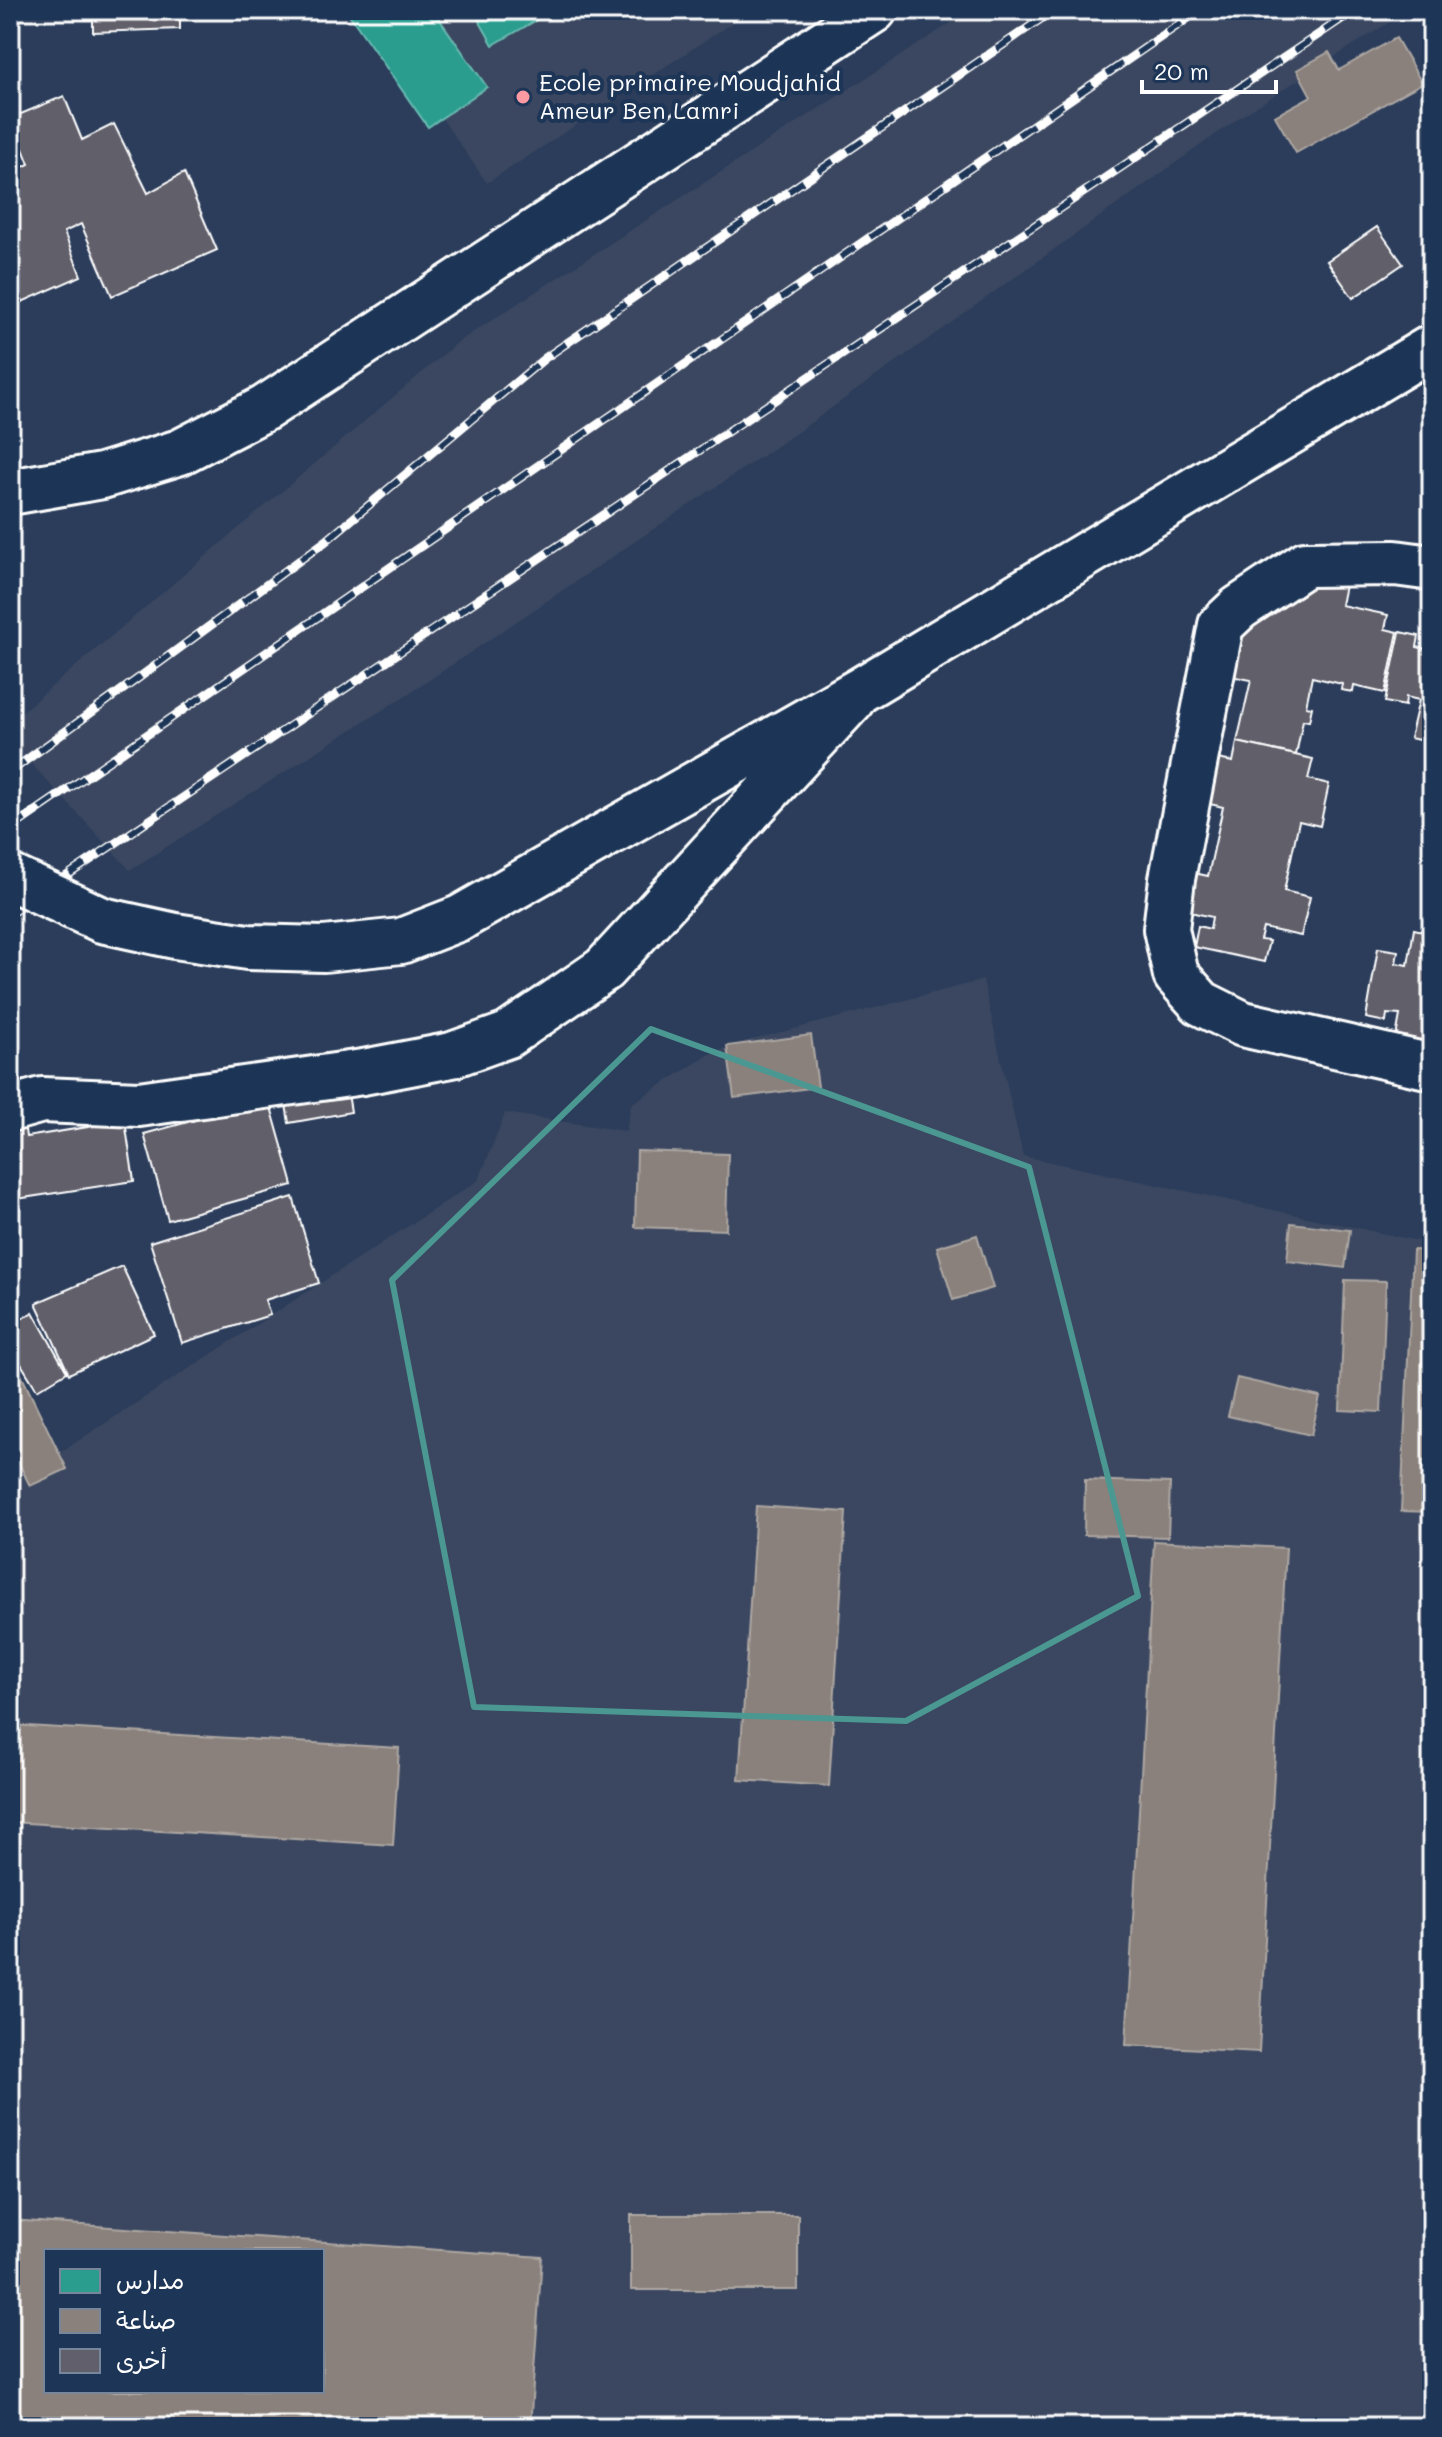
<svg xmlns="http://www.w3.org/2000/svg" width="1442" height="2437" font-family="Mali,'Playpen Sans Arabic',sans-serif">
  <style>
    .built { fill: #3b4760; fill-rule: evenodd }
    .schools { fill: #2a9d8f; stroke: #6abab1; stroke-width: 2 }
    .industry { fill: #8a817c; stroke: #ada7a3; stroke-width: 2; fill-rule: evenodd }
    .building { fill: #615f6b; stroke: #fff; stroke-width: 2 }
    .lines { fill: none; stroke-linecap: round; stroke-linejoin: round }
    .minor-casing { stroke: #fff; stroke-width: 50 }
    .major-casing { stroke: #fff; stroke-width: 50 }
    .minor { stroke: #1d3557; stroke-width: 44 }
    .major { stroke: #1d3557; stroke-width: 44 }
    .rail-casing { stroke: #fff; stroke-width: 9 }
    .rail { stroke: #1d3557; stroke-width: 6; stroke-dasharray: 18; stroke-linecap: butt }
    .major-bridge-casing { stroke: #fff; stroke-width: 50; stroke-linecap: butt }
    .major-bridge { stroke: #1d3557; stroke-width: 44 }
    .marked { fill: none; stroke: #4b9892; stroke-width: 6; stroke-linejoin: round }
    .poi-dot { fill: #ff9aa2; stroke: #1d3557; stroke-width: 3 }
    .labels { text-anchor: middle; stroke-width: 8; stroke-linejoin: round; paint-order: stroke }
    .poi-label { font-size: 24px; fill: #fff; stroke: #1d3557; text-anchor: start }
  </style>
  <rect width="100%" height="100%" fill="#2b3d5b"/>
  <filter id="ink" filterUnits="userSpaceOnUse"><feTurbulence type="fractalNoise" baseFrequency=".0125" numOctaves="2"/><feDisplacementMap in="SourceGraphic" scale="16" xChannelSelector="R" yChannelSelector="G"/><feConvolveMatrix kernelMatrix="1 2 1 2 8 2 1 2 1" color-interpolation-filters="sRGB"/></filter>
  <g filter="url(#ink)">
    <g class="built">
      <path d="M 366,10 L 752,10 L 487,183 Z"/>
      <path d="M 971,10 L 1409,10 L 1243,115 L 802,429 L 422,685 L 130,870 L 10,741 L 10,722 L 458,342 Z"/>
      <path d="M 983,980 L 1023,1156 L 1432,1244 L 1432,1785 L 1429,1803 L 1432,1804 L 1432,2427 L 10,2427 L 10,1485 L 479,1180 L 505,1113 L 626,1131 L 631,1104 L 710,1054 L 743,1042 ZM 46,2251 L 322,2251 L 322,2391 L 46,2391 Z"/>
    </g>
    <g class="schools">
      <path d="M 346,10 L 433,10 L 487,87 L 428,127 Z"/>
      <path d="M 473,10 L 554,10 L 493,45 Z"/>
    </g>
    <g class="industry">
      <path d="M 1396,38 L 1422,83 L 1296,153 L 1275,116 L 1311,96 L 1297,70 L 1329,52 L 1339,70 Z"/>
      <path d="M 811,1035 L 818,1087 L 734,1098 L 727,1046 Z"/>
      <path d="M 637,1151 L 728,1154 L 726,1230 L 635,1227 Z"/>
      <path d="M 1291,1223 L 1350,1230 L 1345,1268 L 1287,1261 Z"/>
      <path d="M 977,1235 L 993,1288 L 953,1300 L 937,1247 Z"/>
      <path d="M 1413,1250 L 1432,1251 L 1432,1512 L 1401,1511 Z"/>
      <path d="M 1345,1280 L 1386,1281 L 1381,1412 L 1340,1410 Z"/>
      <path d="M 10,1352 L 67,1469 L 30,1486 L 10,1445 Z"/>
      <path d="M 1237,1378 L 1320,1397 L 1311,1435 L 1228,1416 Z"/>
      <path d="M 1085,1480 L 1170,1483 L 1168,1537 L 1084,1535 Z"/>
      <path d="M 756,1506 L 846,1512 L 829,1786 L 739,1780 Z"/>
      <path d="M 1154,1541 L 1286,1548 L 1259,2052 L 1126,2045 Z"/>
      <path d="M 10,1725 L 399,1748 L 393,1845 L 10,1822 Z"/>
      <rect x="631" y="2215" width="167" height="75"/>
      <path d="M 10,2220 L 542,2257 L 530,2427 L 10,2427 ZM 46,2251 L 322,2251 L 322,2391 L 46,2391 Z"/>
    </g>
    <g class="building">
      <path d="M 93,10 L 180,10 L 180,29 L 93,32 Z"/>
      <path d="M 64,96 L 82,140 L 114,124 L 148,193 L 184,173 L 217,250 L 112,296 L 81,224 L 64,232 L 81,276 L 22,302 L 10,275 L 10,173 L 29,164 L 11,118 Z"/>
      <path d="M 1377,227 L 1403,264 L 1353,298 L 1327,261 Z"/>
      <path d="M 1297,574 L 1345,585 L 1341,605 L 1388,615 L 1385,629 L 1398,632 L 1385,693 L 1354,686 L 1353,692 L 1341,690 L 1342,684 L 1312,677 L 1306,706 L 1312,707 L 1309,721 L 1303,720 L 1296,755 L 1237,742 L 1251,680 L 1216,673 L 1227,626 Z"/>
      <path d="M 1400,632 L 1419,636 L 1417,647 L 1430,650 L 1432,639 L 1432,743 L 1410,738 L 1419,700 L 1406,697 L 1405,706 L 1385,702 Z"/>
      <path d="M 1237,742 L 1313,759 L 1308,779 L 1329,784 L 1320,826 L 1299,821 L 1284,891 L 1310,897 L 1301,936 L 1263,928 L 1260,940 L 1269,941 L 1264,962 L 1194,947 L 1198,926 L 1210,929 L 1212,917 L 1177,909 L 1185,871 L 1208,876 L 1223,807 L 1197,801 L 1207,757 L 1233,762 Z"/>
      <path d="M 1414,929 L 1432,933 L 1432,1061 L 1393,1054 L 1400,1015 L 1387,1014 L 1386,1022 L 1366,1018 L 1378,948 L 1398,951 L 1396,963 L 1408,965 Z"/>
      <path d="M 347,1087 L 351,1112 L 289,1123 L 285,1098 Z"/>
      <path d="M 269,1100 L 293,1185 L 168,1220 L 144,1134 Z"/>
      <path d="M 125,1121 L 134,1181 L 10,1200 L 10,1126 L 24,1124 L 26,1137 Z"/>
      <path d="M 293,1197 L 319,1283 L 265,1300 L 270,1315 L 182,1343 L 150,1242 Z"/>
      <path d="M 122,1266 L 154,1334 L 69,1374 L 36,1303 Z"/>
      <path d="M 33,1312 L 67,1372 L 37,1390 L 10,1346 L 10,1326 Z"/>
    </g>
    <g class="lines">
      <g class="minor-casing">
        <g id="minor">
          <path d="M 10,492 L 102,476 L 180,452 L 265,408 L 874,10"/>
          <path d="M 1432,568 L 1395,563 L 1305,564 L 1239,608 L 1221,625 L 1172,879 L 1166,929 L 1176,975 L 1201,1003 L 1243,1024 L 1432,1067"/>
          <path d="M 10,1109 L 42,1100 L 139,1104 L 363,1072 L 452,1055 L 508,1035 L 604,969 L 852,700"/>
        </g>
      </g>
      <g class="major-casing">
        <path id="major" d="M 460,918 L 862,689 L 1432,347"/>
      </g>
      <use href="#minor" class="minor"/>
      <use href="#major" class="major"/>
      <g class="rail-casing">
        <g id="rail">
          <path d="M 10,772 L 326,541 L 545,358 L 1054,10"/>
          <path d="M 10,829 L 1200,10"/>
          <path d="M 10,914 L 1355,10"/>
        </g>
      </g>
      <use href="#rail" class="rail"/>
      <g class="major-bridge-casing">
        <path id="major-bridge" d="M 10,877 L 102,920 L 175,936 L 248,947 L 324,949 L 401,941 L 460,918"/>
      </g>
      <use href="#major-bridge" class="major-bridge"/>
    </g>
  </g>
  <path class="marked" d="M 651,1029 L 1029,1167 L 1138,1596 L 906,1721 L 474,1707 L 392,1280 Z"/>
  <circle class="poi-dot" cx="523" cy="97" r="8"/>
  <g class="labels">
    <g class="poi-label">
      <text x="539" y="91">Ecole primaire Moudjahid<tspan x="539" dy="28">Ameur Ben Lamri</tspan></text>
    </g>
  </g>
  <rect width="1442" height="2437" fill="none" stroke="#1d3557" stroke-width="40"/>
  <rect x="20" y="20" width="1402" height="2397" fill="none" stroke="#fff" stroke-width="3" filter="url(#ink)"/>
  <rect x="44" y="2249" width="280" height="144" fill="#1d3557" stroke="#77869a" stroke-width="2"/>
  <rect x="60" y="2269" width="40" height="24" fill="#2a9d8f" stroke="#77869a" stroke-width="2"/>
  <text x="116" y="2289" font-size="24" fill="#ffffff">مدارس</text>
  <rect x="60" y="2309" width="40" height="24" fill="#8a817c" stroke="#77869a" stroke-width="2"/>
  <text x="116" y="2329" font-size="24" fill="#ffffff">صناعة</text>
  <rect x="60" y="2349" width="40" height="24" fill="#615f6b" stroke="#77869a" stroke-width="2"/>
  <text x="116" y="2369" font-size="24" fill="#ffffff">أخرى</text>
  <path d="M1142 80v12h134v-12" fill="none" stroke="#ffffff" stroke-width="4"/>
  <text x="1154" y="80" font-size="24" fill="#ffffff" stroke="#1d3557" stroke-width="6" paint-order="stroke">20 m</text>
</svg>
